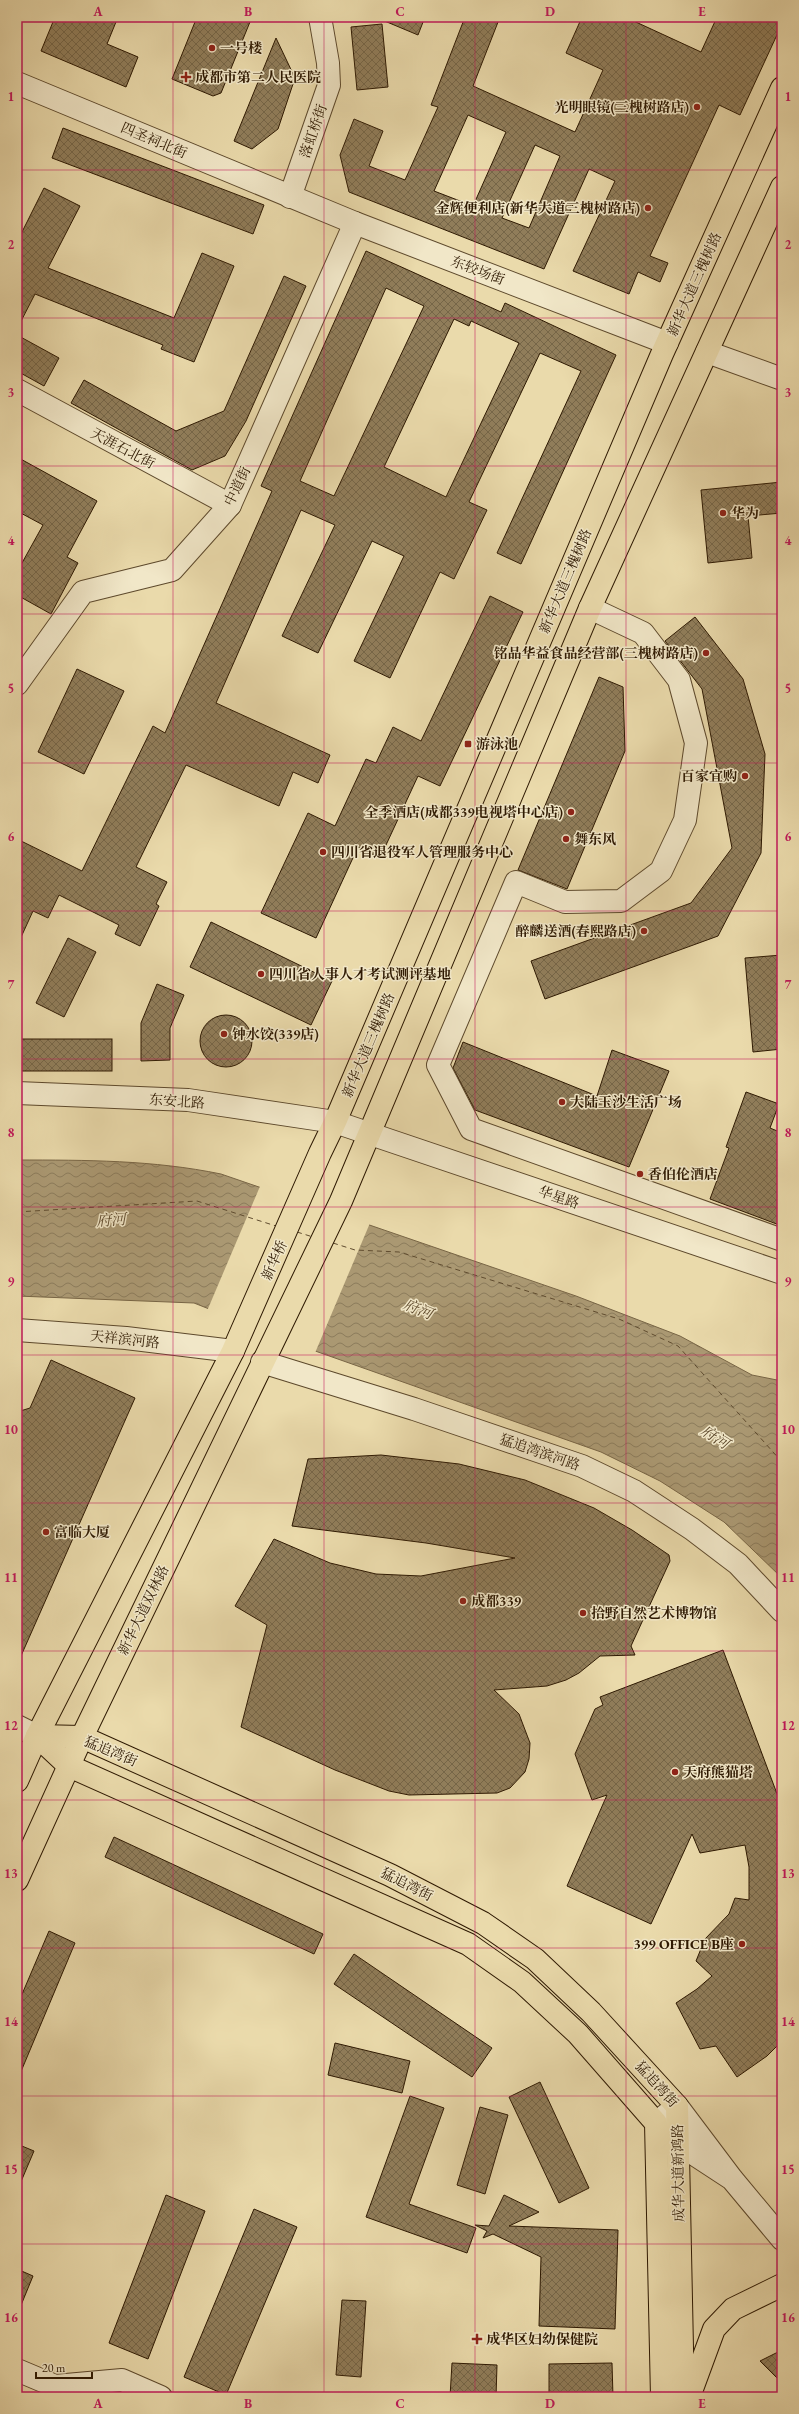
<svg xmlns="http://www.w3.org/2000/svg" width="799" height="2414" font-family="'EB Garamond','Noto Serif SC',serif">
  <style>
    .water { fill: url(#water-waves); stroke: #786545 }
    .pier { fill: #eadaab }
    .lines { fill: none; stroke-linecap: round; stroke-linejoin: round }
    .ferry { stroke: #604c2f; stroke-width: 1; stroke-dasharray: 5 4; stroke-linecap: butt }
    .building { fill: url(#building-cross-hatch); stroke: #2e1902; fill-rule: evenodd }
    .minor-casing { stroke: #5d492c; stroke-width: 24 }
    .major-casing { stroke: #2e1902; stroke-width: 24 }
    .minor { stroke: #f1e7c8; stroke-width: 22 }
    .major { stroke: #eadaab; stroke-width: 22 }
    .grid { fill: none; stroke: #c2185b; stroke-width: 1; stroke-opacity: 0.55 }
    .poi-dot { fill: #8f2418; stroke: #f1e7c8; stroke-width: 1.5 }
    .labels { text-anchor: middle; stroke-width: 3; stroke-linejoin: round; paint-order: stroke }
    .poi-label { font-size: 14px; font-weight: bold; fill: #2e1902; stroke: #f1e7c8; text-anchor: start }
    .street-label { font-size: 14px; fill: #2e1902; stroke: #f1e7c8 }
    .water-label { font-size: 15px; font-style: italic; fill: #604c2f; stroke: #f1e7c8 }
    .neatline { fill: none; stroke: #c2185b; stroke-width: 1.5 }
    .grid-label { font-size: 13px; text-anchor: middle; font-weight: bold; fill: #c2185b }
  </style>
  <defs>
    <pattern id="water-waves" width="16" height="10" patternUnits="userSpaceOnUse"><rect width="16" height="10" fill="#aa9872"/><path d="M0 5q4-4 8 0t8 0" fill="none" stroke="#8b7b5b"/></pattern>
    <pattern id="building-cross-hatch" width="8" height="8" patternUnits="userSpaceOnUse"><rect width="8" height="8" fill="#907d5a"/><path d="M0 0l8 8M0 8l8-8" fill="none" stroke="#766648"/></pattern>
  </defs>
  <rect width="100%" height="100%" fill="#eadaab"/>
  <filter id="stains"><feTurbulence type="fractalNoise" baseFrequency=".005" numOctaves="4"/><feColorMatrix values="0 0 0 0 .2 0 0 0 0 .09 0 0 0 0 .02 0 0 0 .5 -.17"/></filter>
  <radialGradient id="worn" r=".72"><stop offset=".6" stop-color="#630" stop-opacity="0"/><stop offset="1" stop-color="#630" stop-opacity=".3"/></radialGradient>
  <path class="water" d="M 17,1160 C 86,1160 153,1160 221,1174 L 576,1296 L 680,1336 L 752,1375 L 782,1381 L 782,1578 L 724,1522 L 660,1481 L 601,1452 L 318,1352 L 194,1303 L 17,1296 Z"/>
  <path class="pier" d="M 261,1184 L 370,1223 L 315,1353 L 207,1311 Z"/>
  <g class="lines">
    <g class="ferry">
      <path d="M 17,1212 L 197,1201 L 276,1226"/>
      <path d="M 297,1232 L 313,1237"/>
      <path d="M 333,1243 L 355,1250 L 399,1252 L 619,1319 L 678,1346 L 782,1462"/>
    </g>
  </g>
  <g class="building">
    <path d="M 55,17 L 118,17 L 107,44 L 138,57 L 126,87 L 41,51 Z"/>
    <path d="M 197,17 L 252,17 L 221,93 L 213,96 L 172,79 Z"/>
    <path d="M 375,17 L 425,17 L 418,35 Z"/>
    <path d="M 465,17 L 500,17 L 473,86 L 575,132 L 603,70 L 566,53 L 582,17 L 625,17 L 701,52 L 717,17 L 782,17 L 782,24 L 740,115 L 719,105 L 650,256 L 668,263 L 660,282 L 638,272 L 629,294 L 573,271 L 615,181 L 589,169 L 544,269 L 349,192 L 340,155 L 354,119 L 383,131 L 369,166 L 405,180 L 438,107 L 431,105 ZM 468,115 L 506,132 L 473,206 L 434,191 ZM 535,145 L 560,156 L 529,228 L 502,218 Z"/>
    <path d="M 382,24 L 388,87 L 357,90 L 351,27 Z"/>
    <path d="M 276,38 L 295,78 L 278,129 L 252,149 L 234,141 Z"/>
    <path d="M 63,128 L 264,205 L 253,234 L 52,158 Z"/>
    <path d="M 44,188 L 80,206 L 48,268 L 174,318 L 202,253 L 234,266 L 194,362 L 161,349 L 163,345 L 35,294 L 17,329 L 17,242 Z"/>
    <path d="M 366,251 L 501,312 L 505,303 L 616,355 L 521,564 L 497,553 L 581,371 L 540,353 L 469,502 L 487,510 L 454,579 L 440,572 L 390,678 L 354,661 L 404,556 L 372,541 L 318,653 L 282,636 L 335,525 L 301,510 L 216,703 L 330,755 L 318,783 L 293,772 L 279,806 L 186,765 L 136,867 L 167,882 L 156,904 L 159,906 L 140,946 L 115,934 L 119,925 L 59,895 L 48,918 L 33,911 L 17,946 L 17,839 L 82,871 L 153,726 L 165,733 L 272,491 L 261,486 ZM 386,288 L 424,306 L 334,496 L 300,481 ZM 454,319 L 469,326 L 471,321 L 519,343 L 446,497 L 384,467 Z"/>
    <path d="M 284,276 L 306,286 L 246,421 L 225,456 L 192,470 L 71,403 L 84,380 L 176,431 L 224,411 Z"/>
    <path d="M 17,335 L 59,358 L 44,386 L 17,371 Z"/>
    <path d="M 17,457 L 97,501 L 67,557 L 78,563 L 51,614 L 17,595 L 17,572 L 43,525 L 17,511 Z"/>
    <path d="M 782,482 L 782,513 L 748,516 L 752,558 L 708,563 L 701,490 Z"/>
    <path d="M 490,596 L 523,612 L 440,786 L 418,776 L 380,858 L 358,847 L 316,938 L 261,913 L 308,813 L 335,826 L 366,759 L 376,763 L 393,727 L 421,741 Z"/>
    <path d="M 695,617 L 743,679 L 765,754 L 761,853 L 718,936 L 545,999 L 531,961 L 691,903 L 732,848 L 702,689 L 665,641 Z"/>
    <path d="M 77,669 L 124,691 L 84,774 L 38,752 Z"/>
    <path d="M 599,677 L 623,687 L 625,751 L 567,889 L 518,870 Z"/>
    <path d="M 211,922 L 332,981 L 311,1025 L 190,967 Z"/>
    <path d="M 68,938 L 96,952 L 64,1017 L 36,1003 Z"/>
    <path d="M 782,955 L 782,1049 L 753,1052 L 745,958 Z"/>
    <path d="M 157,984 L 184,995 L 170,1028 L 170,1060 L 141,1061 L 141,1023 Z"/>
    <circle cx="226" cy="1041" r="26"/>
    <rect x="17" y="1039" width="95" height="32"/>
    <path d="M 463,1042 L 597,1096 L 612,1050 L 669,1071 L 629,1167 L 475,1110 L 453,1068 Z"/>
    <path d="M 746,1092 L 779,1104 L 770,1128 L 782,1133 L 782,1226 L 710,1199 L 729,1148 L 726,1147 Z"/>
    <path d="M 51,1360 L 135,1398 L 17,1665 L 17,1412 L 30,1408 Z"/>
    <path d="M 381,1455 L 459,1464 L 525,1480 L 594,1508 L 632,1530 L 669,1555 L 670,1561 L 631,1646 L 635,1655 L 600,1656 L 579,1673 L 566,1680 L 547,1686 L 494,1690 L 519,1714 L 530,1743 L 529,1759 L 525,1772 L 510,1788 L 497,1793 L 409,1795 L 389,1791 L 335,1770 L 241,1727 L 267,1625 L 235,1606 L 274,1539 L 330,1563 L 376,1574 L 421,1576 L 515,1558 L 426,1543 L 292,1526 L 308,1459 Z"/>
    <path d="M 723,1650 L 782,1807 L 782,2041 L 767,2056 L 737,2077 L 716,2046 L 700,2049 L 676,2003 L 697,1989 L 712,1976 L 696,1961 L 705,1939 L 729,1914 L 735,1898 L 749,1900 L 749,1867 L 745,1845 L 700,1853 L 692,1834 L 651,1924 L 567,1886 L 607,1795 L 592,1800 L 575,1754 L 595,1709 L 603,1705 L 600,1697 Z"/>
    <path d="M 114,1837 L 323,1934 L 314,1954 L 105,1857 Z"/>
    <path d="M 49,1931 L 75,1943 L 17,2081 L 17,2006 Z"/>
    <path d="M 354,1954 L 492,2048 L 472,2077 L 334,1984 Z"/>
    <path d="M 335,2043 L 410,2061 L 402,2093 L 328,2075 Z"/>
    <path d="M 540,2082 L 589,2188 L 559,2203 L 509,2097 Z"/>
    <path d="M 410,2096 L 444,2108 L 409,2204 L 476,2228 L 467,2253 L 366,2217 Z"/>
    <path d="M 480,2107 L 508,2115 L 485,2194 L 457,2185 Z"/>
    <path d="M 17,2144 L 34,2151 L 17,2191 Z"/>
    <path d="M 166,2195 L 205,2211 L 148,2359 L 109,2343 Z"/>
    <path d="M 504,2195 L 539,2212 L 509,2226 L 618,2230 L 615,2329 L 539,2326 L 541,2257 L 493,2234 L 483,2238 L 487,2231 L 475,2225 L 489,2226 Z"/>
    <path d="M 254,2209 L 297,2227 L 226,2395 L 184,2377 Z"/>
    <path d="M 17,2269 L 33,2276 L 17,2315 Z"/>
    <path d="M 342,2300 L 366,2301 L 361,2377 L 336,2375 Z"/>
    <path d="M 782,2350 L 782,2383 L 760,2361 Z"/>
    <path d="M 452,2363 L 497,2365 L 496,2397 L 450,2397 Z"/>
    <path d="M 612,2363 L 613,2397 L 549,2397 L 549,2364 Z"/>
  </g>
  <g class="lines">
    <g class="minor-casing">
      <g id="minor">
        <path d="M 17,83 L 355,223 L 667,343"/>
        <path d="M 290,197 L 329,85 L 328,63 L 320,17"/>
        <path d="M 707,352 L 782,379"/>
        <path d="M 17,390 L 230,505"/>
        <path d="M 590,608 L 643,633 L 679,680 L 696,743 L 685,820 L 661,871 L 621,901 L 565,902 L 516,882 L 438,1065 L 471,1129 L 782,1240"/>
        <path d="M 17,684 L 83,592 L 172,570 L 230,505 L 355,223"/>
        <path d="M 17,1093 L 188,1100 L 335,1122 L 782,1273"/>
        <path d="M 17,1330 L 126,1338 L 233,1351"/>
        <path d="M 262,1362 L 414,1409 L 582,1466 L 634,1491 L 692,1529 L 738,1564 L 782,1611"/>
        <path d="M 17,1726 L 37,1736"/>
        <path d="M 732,2179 L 677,2143 L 656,2123 L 677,2106 L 732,2179 L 782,2239"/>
        <path d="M 17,2370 L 55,2386 L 122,2380 L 161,2397"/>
      </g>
    </g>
    <g class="major-casing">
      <g id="major">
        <path d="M 37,1736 L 82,1737 L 390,1875 L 483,1923 L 535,1959 L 591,2012 L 677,2106 L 683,2397"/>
        <path d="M 37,1736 L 69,1766 L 468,1944 L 522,1982 L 578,2034 L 656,2123 L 662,2397"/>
        <path d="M 17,1781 L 37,1736 L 233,1351 L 320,1153 L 335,1122 L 662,354 L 782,88"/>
        <path d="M 17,1880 L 82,1737 L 341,1201 L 590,608 L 782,187"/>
        <path d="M 689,2397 L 714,2329 L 733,2309 L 782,2285"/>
      </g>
    </g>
    <use href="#minor" class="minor"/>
    <use href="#major" class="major"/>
  </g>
  <path class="grid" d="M 173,17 L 173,2397M 324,17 L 324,2397M 475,17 L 475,2397M 626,17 L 626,2397M 17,170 L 782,170M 17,318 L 782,318M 17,466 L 782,466M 17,614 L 782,614M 17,763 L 782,763M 17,911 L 782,911M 17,1059 L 782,1059M 17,1207 L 782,1207M 17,1355 L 782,1355M 17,1503 L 782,1503M 17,1651 L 782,1651M 17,1800 L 782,1800M 17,1948 L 782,1948M 17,2096 L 782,2096M 17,2244 L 782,2244"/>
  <g class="poi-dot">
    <circle cx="212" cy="48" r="4"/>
    <path d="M184 71h4v4h4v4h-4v4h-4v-4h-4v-4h4z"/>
    <circle cx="697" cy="107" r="4"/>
    <circle cx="648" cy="208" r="4"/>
    <circle cx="723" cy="513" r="4"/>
    <circle cx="706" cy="653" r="4"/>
    <rect x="464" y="740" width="8" height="8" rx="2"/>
    <circle cx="745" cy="776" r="4"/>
    <circle cx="571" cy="812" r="4"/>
    <circle cx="566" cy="839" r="4"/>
    <circle cx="323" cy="852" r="4"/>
    <circle cx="644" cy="931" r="4"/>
    <circle cx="261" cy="974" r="4"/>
    <circle cx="224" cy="1034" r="4"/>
    <circle cx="562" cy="1102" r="4"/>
    <circle cx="640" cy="1174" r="4"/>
    <circle cx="46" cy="1532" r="4"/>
    <circle cx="463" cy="1601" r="4"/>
    <circle cx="583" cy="1613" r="4"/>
    <circle cx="675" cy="1772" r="4"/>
    <circle cx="742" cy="1944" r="4"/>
    <path d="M475 2333h4v4h4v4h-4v4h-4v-4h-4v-4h4z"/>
  </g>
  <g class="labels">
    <g class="poi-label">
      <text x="220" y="53">一号楼</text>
      <text x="195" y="82">成都市第二人民医院</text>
      <text x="689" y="112" text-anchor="end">光明眼镜(三槐树路店)</text>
      <text x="640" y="213" text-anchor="end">金辉便利店(新华大道三槐树路店)</text>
      <text x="731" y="518">华为</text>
      <text x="698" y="658" text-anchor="end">铭品华益食品经营部(三槐树路店)</text>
      <text x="476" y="749">游泳池</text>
      <text x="737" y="781" text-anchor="end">百家宜购</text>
      <text x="563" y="817" text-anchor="end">全季酒店(成都339电视塔中心店)</text>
      <text x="574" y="844">舞东风</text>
      <text x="331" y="857">四川省退役军人管理服务中心</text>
      <text x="636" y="936" text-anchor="end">醉麟送酒(春熙路店)</text>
      <text x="269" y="979">四川省人事人才考试测评基地</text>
      <text x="232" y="1039">钟水饺(339店)</text>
      <text x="570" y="1107">大陆玉沙生活广场</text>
      <text x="648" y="1179">香伯伦酒店</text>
      <text x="54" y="1537">富临大厦</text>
      <text x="471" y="1606">成都339</text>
      <text x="591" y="1618">拾野自然艺术博物馆</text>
      <text x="683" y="1777">天府熊猫塔</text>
      <text x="734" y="1949" text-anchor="end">399 OFFICE B座</text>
      <text x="486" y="2344">成华区妇幼保健院</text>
    </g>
    <g class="street-label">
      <text transform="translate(313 131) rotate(-71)" y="5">落虹桥街</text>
      <text transform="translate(154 140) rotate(23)" y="5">四圣祠北街</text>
      <text transform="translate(478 270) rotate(21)" y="5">东较场街</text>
      <text transform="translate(694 284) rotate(-66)" y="5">新华大道三槐树路</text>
      <text transform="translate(123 448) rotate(28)" y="5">天涯石北街</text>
      <text transform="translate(237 486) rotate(-64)" y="5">中道街</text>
      <text transform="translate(565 581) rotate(-67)" y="5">新华大道三槐树路</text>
      <text transform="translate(368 1045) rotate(-67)" y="5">新华大道三槐树路</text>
      <text transform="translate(177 1101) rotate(4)" y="5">东安北路</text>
      <text transform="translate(559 1197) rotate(19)" y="5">华星路</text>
      <text transform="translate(274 1260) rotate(-66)" y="5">新华桥</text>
      <text transform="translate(125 1339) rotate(6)" y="5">天祥滨河路</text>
      <text transform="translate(540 1452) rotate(19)" y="5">猛追湾滨河路</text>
      <text transform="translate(143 1610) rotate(-64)" y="5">新华大道双林路</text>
      <text transform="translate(111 1751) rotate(23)" y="5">猛追湾街</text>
      <text transform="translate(407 1884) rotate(27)" y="5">猛追湾街</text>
      <text transform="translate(657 2084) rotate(48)" y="5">猛追湾街</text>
      <text transform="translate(678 2173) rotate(-91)" y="5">成华大道新鸿路</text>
    </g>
    <g class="water-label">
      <text transform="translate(111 1220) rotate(-4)" y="5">府河</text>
      <text transform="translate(418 1309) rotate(22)" y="5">府河</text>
      <text transform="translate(715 1437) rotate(33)" y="5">府河</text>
    </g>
  </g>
  <rect width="799" height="2414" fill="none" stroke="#eadaab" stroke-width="44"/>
  <path d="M36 2372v6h56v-6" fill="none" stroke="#2e1902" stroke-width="2"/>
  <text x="42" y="2372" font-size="12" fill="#2e1902" stroke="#f1e7c8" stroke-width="3" paint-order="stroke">20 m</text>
  <rect x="22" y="22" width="755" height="2370" class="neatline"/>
  <g class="grid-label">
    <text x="98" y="16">A</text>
    <text x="248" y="16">B</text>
    <text x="400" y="16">C</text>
    <text x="550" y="16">D</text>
    <text x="702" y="16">E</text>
    <text x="11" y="101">1</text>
    <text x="788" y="101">1</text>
    <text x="11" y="249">2</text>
    <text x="788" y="249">2</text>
    <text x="11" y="397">3</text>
    <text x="788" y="397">3</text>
    <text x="11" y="545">4</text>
    <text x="788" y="545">4</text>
    <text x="11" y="693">5</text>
    <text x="788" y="693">5</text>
    <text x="11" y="841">6</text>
    <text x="788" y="841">6</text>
    <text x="11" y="989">7</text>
    <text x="788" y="989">7</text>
    <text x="11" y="1137">8</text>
    <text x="788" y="1137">8</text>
    <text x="11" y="1286">9</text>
    <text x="788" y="1286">9</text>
    <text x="11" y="1434">10</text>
    <text x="788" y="1434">10</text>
    <text x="11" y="1582">11</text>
    <text x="788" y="1582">11</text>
    <text x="11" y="1730">12</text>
    <text x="788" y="1730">12</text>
    <text x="11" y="1878">13</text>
    <text x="788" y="1878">13</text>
    <text x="11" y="2026">14</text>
    <text x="788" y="2026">14</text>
    <text x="11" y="2174">15</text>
    <text x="788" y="2174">15</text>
    <text x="11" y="2322">16</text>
    <text x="788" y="2322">16</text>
    <text x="98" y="2408">A</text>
    <text x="248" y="2408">B</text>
    <text x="400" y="2408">C</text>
    <text x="550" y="2408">D</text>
    <text x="702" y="2408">E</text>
  </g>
  <rect width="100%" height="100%" filter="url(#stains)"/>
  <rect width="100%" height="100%" fill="url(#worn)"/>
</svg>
